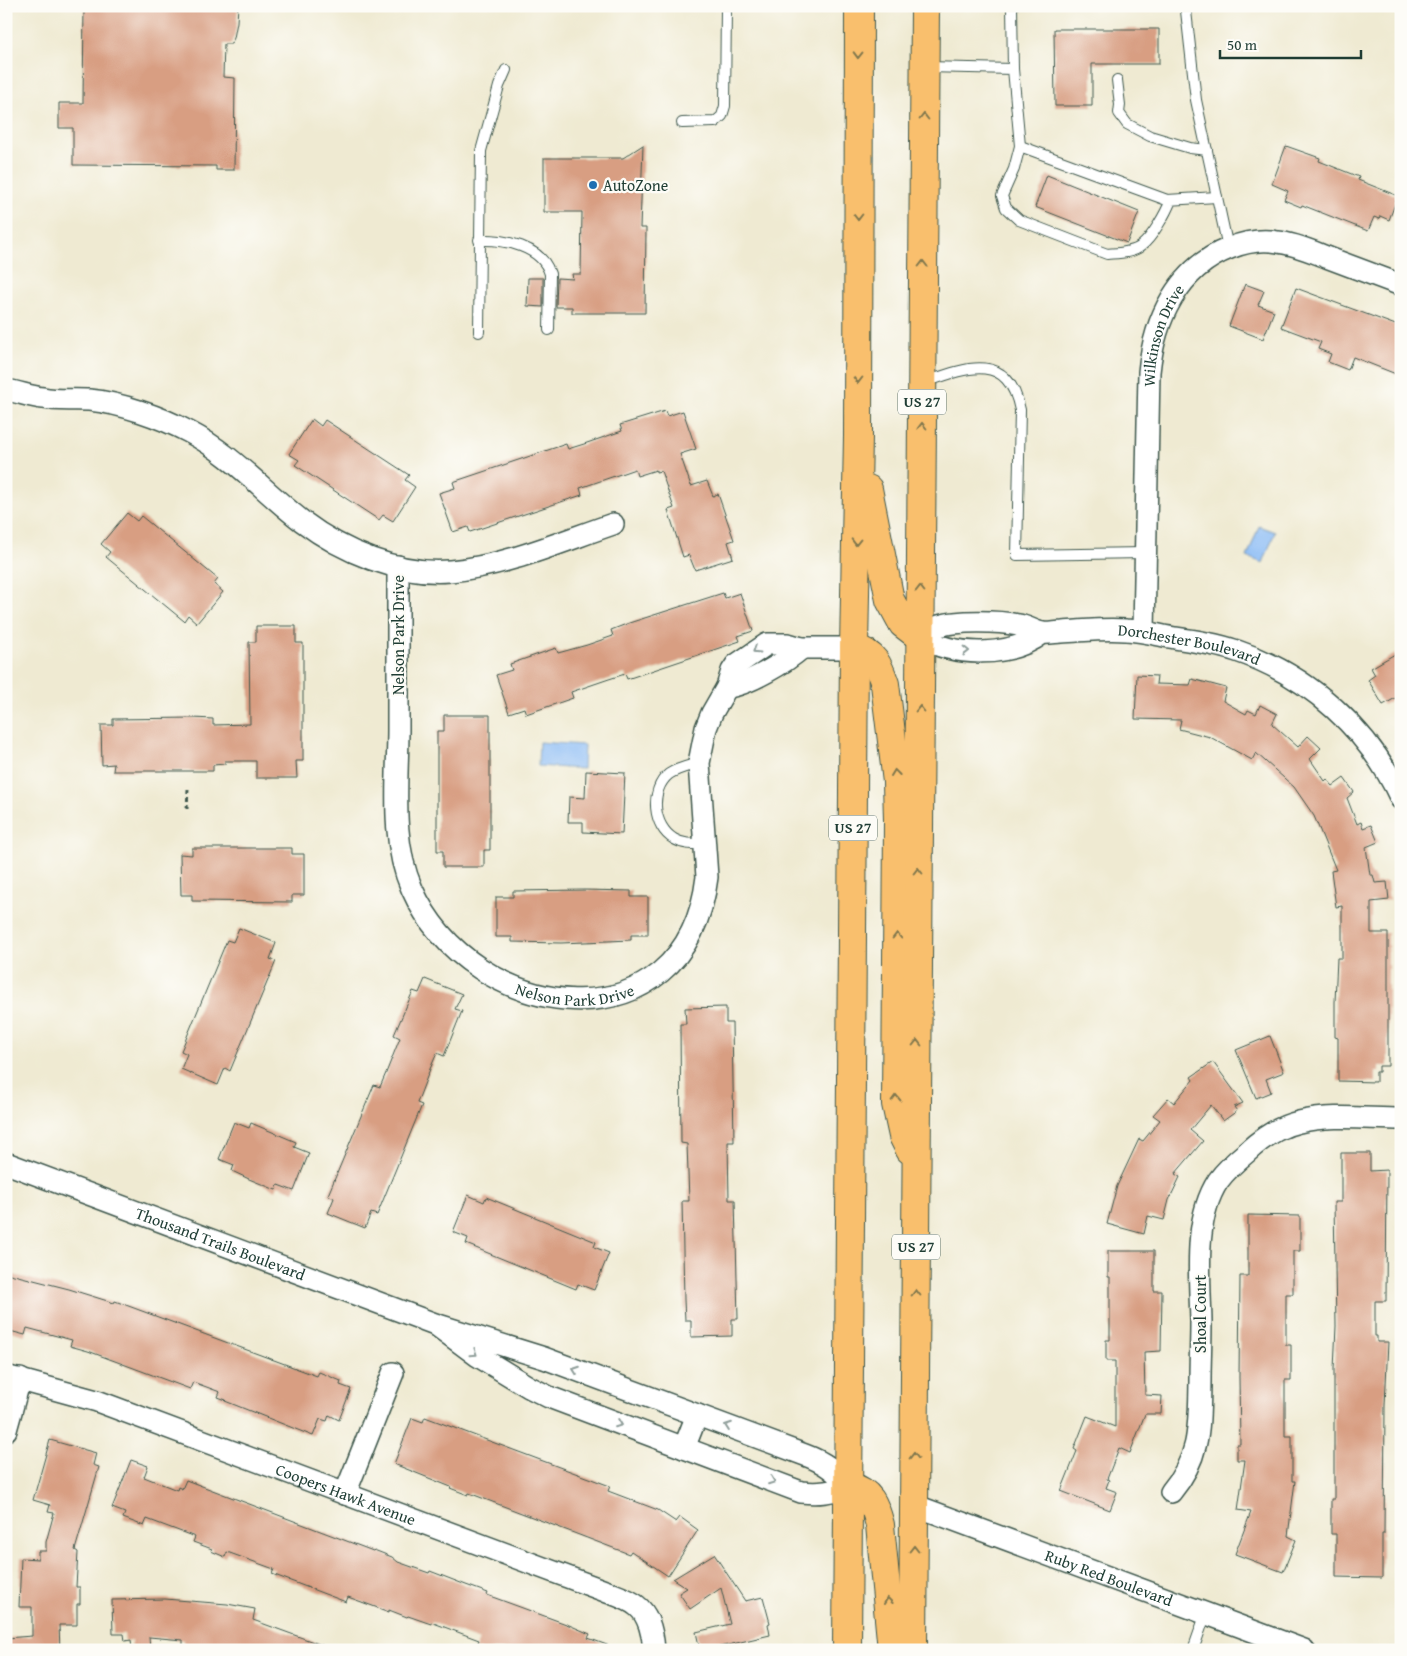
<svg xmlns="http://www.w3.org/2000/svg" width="1407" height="1656" font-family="'Gentium Book Plus',serif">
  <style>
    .water { fill: #88baf5; stroke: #547c94 }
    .building { fill: #d89e82 }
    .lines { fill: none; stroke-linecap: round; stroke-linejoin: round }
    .service-casing { stroke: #3e574c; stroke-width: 12 }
    .minor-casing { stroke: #3e574c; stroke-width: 24 }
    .trunk-casing { stroke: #3e574c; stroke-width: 30 }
    .path { stroke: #3e574c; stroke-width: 3; stroke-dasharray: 4 4; stroke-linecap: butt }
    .service { stroke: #fff; stroke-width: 10 }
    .minor { stroke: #fff; stroke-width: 21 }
    .trunk { stroke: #f9bf6d; stroke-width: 28 }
    .oneway { stroke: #81784e }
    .oneway2 { stroke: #8f9e9a }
    .poi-dot { fill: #1f6fb2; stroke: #fdfcf7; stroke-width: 2 }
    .labels { text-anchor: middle; stroke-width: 4.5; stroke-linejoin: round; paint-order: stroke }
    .shield { fill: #fdfcf7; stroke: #62766e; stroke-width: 1 }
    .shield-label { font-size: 15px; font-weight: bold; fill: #1f3d34 }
    .poi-label { font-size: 16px; fill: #1f3d34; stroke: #fdfcf7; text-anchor: start }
    .street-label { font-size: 16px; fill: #1f3d34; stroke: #fdfcf7 }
  </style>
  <rect width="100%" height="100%" fill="#fdfcf7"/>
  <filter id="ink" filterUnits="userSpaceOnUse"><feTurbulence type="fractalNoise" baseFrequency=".02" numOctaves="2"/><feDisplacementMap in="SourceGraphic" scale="10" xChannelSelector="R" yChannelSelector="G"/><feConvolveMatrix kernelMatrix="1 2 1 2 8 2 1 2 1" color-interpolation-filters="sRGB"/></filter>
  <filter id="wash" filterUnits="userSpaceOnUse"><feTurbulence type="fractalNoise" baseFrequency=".0096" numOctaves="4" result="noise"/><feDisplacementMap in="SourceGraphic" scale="20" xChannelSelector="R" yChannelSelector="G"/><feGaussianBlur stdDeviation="1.12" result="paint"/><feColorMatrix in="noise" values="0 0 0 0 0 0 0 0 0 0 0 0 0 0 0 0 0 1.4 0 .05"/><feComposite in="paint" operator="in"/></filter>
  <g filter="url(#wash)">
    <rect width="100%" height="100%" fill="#efead2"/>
    <g class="water">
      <path d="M 1259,526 L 1275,532 L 1263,563 L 1247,557 Z"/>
      <path d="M 539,742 L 584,745 L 583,769 L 538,766 Z"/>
    </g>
    <g id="blocks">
      <g class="building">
        <path d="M 84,6 L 238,6 L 237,22 L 234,38 L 231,44 L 224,44 L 223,77 L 235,78 L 234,170 L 216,170 L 216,166 L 73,165 L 73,128 L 59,128 L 59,103 L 83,103 Z"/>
        <path d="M 1054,29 L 1159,29 L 1159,64 L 1092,64 L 1092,106 L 1055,106 Z"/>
        <path d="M 643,145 L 640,228 L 646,228 L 645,313 L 572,313 L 572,307 L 556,307 L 557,278 L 573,279 L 572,274 L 581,274 L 582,212 L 544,212 L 544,158 L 623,158 Z"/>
        <path d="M 1286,146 L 1320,158 L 1319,161 L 1359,177 L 1358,180 L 1398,196 L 1389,220 L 1380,216 L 1379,219 L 1374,217 L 1368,231 L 1302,205 L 1301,207 L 1284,200 L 1288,191 L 1272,184 Z"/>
        <path d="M 1047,175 L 1139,212 L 1127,243 L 1035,207 Z"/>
        <path d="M 528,278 L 543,278 L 543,307 L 527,306 Z"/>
        <path d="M 1245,284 L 1264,291 L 1258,305 L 1274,311 L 1263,339 L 1229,326 Z"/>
        <path d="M 1296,288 L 1401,327 L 1401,376 L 1353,357 L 1348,370 L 1328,362 L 1331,354 L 1318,349 L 1321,342 L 1281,327 Z"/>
        <path d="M 665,411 L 667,416 L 683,411 L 696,449 L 680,454 L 691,486 L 707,481 L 713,496 L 718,494 L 734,540 L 728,542 L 733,558 L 695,570 L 689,555 L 683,557 L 668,510 L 674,508 L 661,471 L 656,472 L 656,470 L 637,476 L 635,469 L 580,488 L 582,495 L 470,532 L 468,527 L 453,532 L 439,493 L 455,488 L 453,482 L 566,444 L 568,449 L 584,444 L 622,431 L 620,425 Z"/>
        <path d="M 312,419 L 321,426 L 325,420 L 409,475 L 405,480 L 415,487 L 393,521 L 383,515 L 379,520 L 295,465 L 299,460 L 289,454 Z"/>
        <path d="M 127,513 L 137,521 L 141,516 L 218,579 L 214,584 L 223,592 L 197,623 L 188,615 L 184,621 L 106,557 L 110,552 L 101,544 Z"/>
        <path d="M 723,593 L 725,598 L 740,593 L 753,631 L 738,636 L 740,641 L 627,679 L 625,674 L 609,679 L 571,692 L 573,698 L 526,714 L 524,708 L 509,713 L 496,675 L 512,670 L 510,664 L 556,648 L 558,653 L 587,645 L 613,636 L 611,630 L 629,623 Z"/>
        <path d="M 256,626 L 296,626 L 296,643 L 303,643 L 303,761 L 296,761 L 297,778 L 256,778 L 256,761 L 225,761 L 225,764 L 213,765 L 213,771 L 113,771 L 114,764 L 102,765 L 101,725 L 113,725 L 113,719 L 193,718 L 213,719 L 213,725 L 250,724 L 249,642 L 256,642 Z"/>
        <path d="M 1395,654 L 1401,663 L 1401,695 L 1383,705 L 1368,680 L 1375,675 L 1371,668 Z"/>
        <path d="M 1137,675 L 1157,676 L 1156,684 L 1190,685 L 1192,679 L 1226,688 L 1223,701 L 1246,714 L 1248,710 L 1256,714 L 1260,705 L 1277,714 L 1272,724 L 1298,747 L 1308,736 L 1321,748 L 1310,759 L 1325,781 L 1327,779 L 1333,786 L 1344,778 L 1354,792 L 1347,798 L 1357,824 L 1361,822 L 1363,828 L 1371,825 L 1378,842 L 1366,847 L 1370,875 L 1373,875 L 1375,883 L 1387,882 L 1389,900 L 1371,902 L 1371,933 L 1388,933 L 1388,1066 L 1379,1066 L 1379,1072 L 1376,1072 L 1376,1082 L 1338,1081 L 1338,1038 L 1335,1037 L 1335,1002 L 1337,958 L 1342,958 L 1342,906 L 1336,907 L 1331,871 L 1336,870 L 1314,816 L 1294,787 L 1256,753 L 1252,760 L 1210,737 L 1179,729 L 1181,720 L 1135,719 Z"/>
        <path d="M 444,715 L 490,715 L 490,850 L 484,850 L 484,867 L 443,867 L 443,851 L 437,851 L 437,731 L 444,731 Z"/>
        <path d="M 586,771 L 625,773 L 622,834 L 583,832 L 583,822 L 568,822 L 569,797 L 585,798 Z"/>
        <path d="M 192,848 L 292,848 L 292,854 L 304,854 L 304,895 L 292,895 L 292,902 L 192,901 L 192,895 L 181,895 L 180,854 L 192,855 Z"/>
        <path d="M 584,890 L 631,891 L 631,897 L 648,897 L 648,935 L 631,935 L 631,940 L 561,943 L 512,942 L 512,937 L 496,937 L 496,897 L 513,897 L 513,891 Z"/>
        <path d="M 239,928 L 276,943 L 270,959 L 276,961 L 230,1071 L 225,1068 L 218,1085 L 181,1069 L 187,1054 L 181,1051 L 227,940 L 233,942 Z"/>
        <path d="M 425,979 L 462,994 L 455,1009 L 462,1011 L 444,1056 L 437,1053 L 430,1069 L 417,1103 L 422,1105 L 377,1215 L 371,1213 L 365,1228 L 328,1213 L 334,1198 L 328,1195 L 374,1085 L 380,1087 L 386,1073 L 400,1038 L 394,1035 L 413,991 L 419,993 Z"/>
        <path d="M 726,1007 L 726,1023 L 732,1023 L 734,1142 L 728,1142 L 729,1200 L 735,1200 L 738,1319 L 732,1319 L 732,1336 L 691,1337 L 691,1320 L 685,1320 L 684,1300 L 682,1201 L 689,1201 L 687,1144 L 681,1143 L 680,1024 L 686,1024 L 685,1008 Z"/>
        <path d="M 1270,1036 L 1284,1072 L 1266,1079 L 1271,1092 L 1256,1098 L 1236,1050 Z"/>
        <path d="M 1213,1062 L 1243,1103 L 1234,1107 L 1237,1111 L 1223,1121 L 1211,1105 L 1190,1130 L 1203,1141 L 1175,1174 L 1180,1177 L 1169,1200 L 1164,1220 L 1148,1216 L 1144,1234 L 1107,1224 L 1117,1186 L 1139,1139 L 1143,1141 L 1160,1120 L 1153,1115 L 1168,1098 L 1174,1103 L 1193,1080 L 1191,1077 Z"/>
        <path d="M 234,1122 L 249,1128 L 251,1123 L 277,1134 L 296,1142 L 294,1147 L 309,1153 L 294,1191 L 278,1185 L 276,1190 L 249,1179 L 232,1171 L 234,1165 L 219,1159 Z"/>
        <path d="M 1341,1153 L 1370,1153 L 1370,1171 L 1387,1170 L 1386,1301 L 1375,1301 L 1375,1336 L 1377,1336 L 1377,1342 L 1388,1342 L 1385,1405 L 1384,1534 L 1382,1534 L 1382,1578 L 1336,1577 L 1336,1534 L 1331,1534 L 1331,1499 L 1334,1499 L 1334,1369 L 1336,1326 L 1334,1202 L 1341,1202 Z"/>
        <path d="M 468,1195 L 484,1202 L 486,1197 L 596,1242 L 594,1247 L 609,1253 L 594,1290 L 578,1284 L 576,1289 L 466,1244 L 468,1238 L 453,1232 Z"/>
        <path d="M 1248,1215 L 1300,1216 L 1300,1251 L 1293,1251 L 1293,1294 L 1286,1294 L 1286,1345 L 1291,1345 L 1291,1380 L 1285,1380 L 1285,1436 L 1292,1436 L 1292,1481 L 1295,1481 L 1288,1536 L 1296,1540 L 1283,1572 L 1235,1554 L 1251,1512 L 1238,1510 L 1245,1460 L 1237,1460 L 1237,1444 L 1240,1444 L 1239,1377 L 1240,1276 L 1248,1276 Z"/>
        <path d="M 1108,1251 L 1154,1251 L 1154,1291 L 1162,1291 L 1161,1351 L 1144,1352 L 1145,1395 L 1162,1396 L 1161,1414 L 1145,1414 L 1130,1453 L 1119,1448 L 1107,1479 L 1109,1480 L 1106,1488 L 1117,1492 L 1110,1510 L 1061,1491 L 1077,1451 L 1074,1449 L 1087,1416 L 1115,1427 L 1115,1361 L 1106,1361 L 1106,1340 L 1110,1340 L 1110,1277 L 1108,1277 Z"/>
        <path d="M 6,1273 L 69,1289 L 114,1303 L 115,1301 L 317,1376 L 319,1372 L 341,1381 L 340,1385 L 351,1389 L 339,1420 L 329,1415 L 327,1421 L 320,1419 L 313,1436 L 225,1401 L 226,1400 L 218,1397 L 220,1392 L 193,1382 L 190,1389 L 88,1351 L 70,1346 L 72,1340 L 27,1328 L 25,1335 L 6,1330 Z"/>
        <path d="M 425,1417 L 610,1486 L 608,1491 L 658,1510 L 676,1522 L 680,1517 L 698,1530 L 668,1576 L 631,1551 L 629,1554 L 469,1493 L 468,1495 L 450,1488 L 451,1487 L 394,1464 L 412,1418 L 423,1422 Z"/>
        <path d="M 50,1440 L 96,1453 L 93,1465 L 99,1467 L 75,1550 L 78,1552 L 76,1587 L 80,1587 L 80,1604 L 77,1604 L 77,1625 L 59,1625 L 60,1650 L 6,1650 L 6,1638 L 32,1636 L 32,1607 L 19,1607 L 21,1558 L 38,1559 L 38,1551 L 46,1551 L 46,1542 L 54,1513 L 48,1512 L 50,1505 L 33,1500 Z"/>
        <path d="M 131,1460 L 148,1466 L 144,1477 L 177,1490 L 178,1487 L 182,1489 L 186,1480 L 373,1551 L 374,1550 L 392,1557 L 398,1562 L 429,1573 L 430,1571 L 466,1585 L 488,1593 L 487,1595 L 569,1625 L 590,1634 L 588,1638 L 615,1648 L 615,1650 L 475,1650 L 479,1640 L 431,1622 L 431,1624 L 408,1616 L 407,1617 L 389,1610 L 389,1612 L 348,1597 L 346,1602 L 272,1574 L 274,1569 L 227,1552 L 225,1557 L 211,1551 L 212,1549 L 193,1542 L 195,1537 L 147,1519 L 144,1526 L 123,1518 L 125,1513 L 112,1508 Z"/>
        <path d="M 714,1554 L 745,1601 L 763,1597 L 770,1623 L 768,1624 L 770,1635 L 707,1650 L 700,1650 L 696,1632 L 730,1624 L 721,1588 L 690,1609 L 679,1593 L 687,1588 L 673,1579 Z"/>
        <path d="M 165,1599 L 227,1604 L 255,1609 L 253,1620 L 330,1648 L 330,1650 L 183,1650 L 183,1640 L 149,1637 L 150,1650 L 132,1650 L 131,1640 L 125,1641 L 124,1634 L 113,1634 L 112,1600 Z"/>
      </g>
    </g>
  </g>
  <g filter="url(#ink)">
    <use href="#blocks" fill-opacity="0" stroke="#3e574c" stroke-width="1"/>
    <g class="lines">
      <g class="service-casing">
        <g id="service">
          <path d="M 1188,6 L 1186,11 L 1196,100 L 1228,248"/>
          <path d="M 926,67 L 1013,69 L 1012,6"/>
          <path d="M 1013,69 L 1020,146"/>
          <path d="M 1117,80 L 1120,105 L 1119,113 L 1127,124 L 1150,136 L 1190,148 L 1207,150"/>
          <path d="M 682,123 L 715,122 L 722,116 L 725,106 L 726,6"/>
          <path d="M 1171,200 C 1166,213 1152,238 1141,246 C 1133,253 1118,253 1107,254 L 1019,220 L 1006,208 L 1002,196 L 1014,169 L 1020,146 L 1167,200 L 1217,197"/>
          <path d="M 479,240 C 504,239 542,246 550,274 L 549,330"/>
          <path d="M 479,332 L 481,151 L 499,86 L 506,70"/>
          <path d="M 923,383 C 965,368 1008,350 1020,410 L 1017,555 L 1145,553"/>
          <path d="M 699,763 C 689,766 678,768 669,774 C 649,790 653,827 674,839 C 684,845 694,844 705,844"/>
          <path d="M 1193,1650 L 1206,1613"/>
        </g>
      </g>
      <g class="minor-casing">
        <g id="minor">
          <path d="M 6,390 C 19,392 31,397 43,398 C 58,401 73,399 89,400 C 121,403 161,417 189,432 C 232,454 264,492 302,521 C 343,552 398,575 450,571 C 506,566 560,542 613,524"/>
          <path id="s1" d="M 398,566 C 398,621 398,675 398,729 C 398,781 390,840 412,889 C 472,1024 686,1053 707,877 L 699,763 L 706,728 L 712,713 L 727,687 L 732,671 L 736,665 L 767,644 L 788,644 L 802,648 L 854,648"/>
          <path id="s2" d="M 1144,631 L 1149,372 C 1154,320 1178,268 1230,248 C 1245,242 1262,239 1278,242 C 1296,244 1313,252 1329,258 C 1353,267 1377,276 1401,285"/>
          <path id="s3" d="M 1043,633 C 1010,658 955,657 920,637 C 926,633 932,628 939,626 C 957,620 999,621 1018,625 C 1027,626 1035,632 1043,633 C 1049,634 1056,632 1062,632 C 1083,631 1105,628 1126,630 C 1143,631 1158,635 1175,638 C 1196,641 1217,644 1237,651 C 1309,675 1370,731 1401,799"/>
          <path d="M 727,687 C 748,685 786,662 802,648"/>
          <path id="s4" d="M 6,1163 L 435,1324 L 544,1358 L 805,1455 C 824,1462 836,1471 849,1486 C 832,1492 819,1494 801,1492 L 549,1397 L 529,1387 L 478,1356 L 435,1324"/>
          <path id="s5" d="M 6,1376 L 97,1401 L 605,1591 C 615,1595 629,1599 637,1606 C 649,1615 653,1636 654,1650"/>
          <path d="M 6,1430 L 20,1379"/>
          <path d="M 684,1448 L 697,1415"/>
          <path d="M 1171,1492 C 1201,1456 1199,1427 1200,1382 C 1200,1362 1201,1342 1201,1322 C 1200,1278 1193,1219 1218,1181 C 1226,1170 1236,1161 1247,1152 C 1261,1139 1280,1126 1299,1122 C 1332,1114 1367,1119 1401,1119"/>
          <path d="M 345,1494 L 393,1373"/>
          <path id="s6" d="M 914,1505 L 1304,1650"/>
        </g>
      </g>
      <g class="trunk-casing">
        <g id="trunk">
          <path d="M 868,489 L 890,600 L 903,624 L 920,637"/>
          <path d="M 854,648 C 874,653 879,666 885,684 L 897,782 L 898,821 L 896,1104 L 903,1136 L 910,1150"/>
          <path d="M 849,1486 C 870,1491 875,1505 880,1525 L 892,1650"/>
          <path d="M 847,1650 L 854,648 L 858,436 L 859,6"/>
          <path d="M 913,1650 L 925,6"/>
        </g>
      </g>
      <path class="path" d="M 187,809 L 188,789"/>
      <use href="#service" class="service"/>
      <use href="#minor" class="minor"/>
      <use href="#trunk" class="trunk"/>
    </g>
    <defs><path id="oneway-chevron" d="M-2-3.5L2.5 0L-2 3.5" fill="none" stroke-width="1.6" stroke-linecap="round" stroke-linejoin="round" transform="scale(1.25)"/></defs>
    <g class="oneway">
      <use href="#oneway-chevron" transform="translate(858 55) rotate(91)"/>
      <use href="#oneway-chevron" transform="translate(924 117) rotate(-90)"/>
      <use href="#oneway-chevron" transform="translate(858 217) rotate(90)"/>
      <use href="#oneway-chevron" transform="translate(923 264) rotate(-90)"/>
      <use href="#oneway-chevron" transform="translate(858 380) rotate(90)"/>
      <use href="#oneway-chevron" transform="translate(922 426) rotate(-90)"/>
      <use href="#oneway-chevron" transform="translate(856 542) rotate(91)"/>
      <use href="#oneway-chevron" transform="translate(920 589) rotate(-90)"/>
      <use href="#oneway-chevron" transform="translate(920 709) rotate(-90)"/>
      <use href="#oneway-chevron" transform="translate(895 773) rotate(-97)"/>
      <use href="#oneway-chevron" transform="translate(918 871) rotate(-90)"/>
      <use href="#oneway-chevron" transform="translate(897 936) rotate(-90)"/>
      <use href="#oneway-chevron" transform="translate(917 1043) rotate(-90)"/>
      <use href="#oneway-chevron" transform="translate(896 1098) rotate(-91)"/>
      <use href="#oneway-chevron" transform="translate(916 1293) rotate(-90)"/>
      <use href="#oneway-chevron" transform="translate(914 1456) rotate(-90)"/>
      <use href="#oneway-chevron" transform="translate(914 1549) rotate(-90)"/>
      <use href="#oneway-chevron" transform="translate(888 1601) rotate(-96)"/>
    </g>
    <g class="oneway2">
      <use href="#oneway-chevron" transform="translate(756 650) rotate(148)"/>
      <use href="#oneway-chevron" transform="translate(966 651) rotate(1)"/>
      <use href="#oneway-chevron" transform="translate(474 1353) rotate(34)"/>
      <use href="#oneway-chevron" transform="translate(576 1370) rotate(-160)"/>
      <use href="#oneway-chevron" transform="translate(619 1424) rotate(21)"/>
      <use href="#oneway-chevron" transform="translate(728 1426) rotate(-160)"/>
      <use href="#oneway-chevron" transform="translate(772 1481) rotate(21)"/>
    </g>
  </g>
  <circle class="poi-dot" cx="593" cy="185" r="5"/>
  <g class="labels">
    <g class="shield">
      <rect x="898" y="389.5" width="48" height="25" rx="4"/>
      <rect x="829" y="815.5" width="48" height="25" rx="4"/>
      <rect x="892" y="1234.5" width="48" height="25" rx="4"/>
    </g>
    <g class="shield-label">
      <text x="922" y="407">US 27</text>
      <text x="853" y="833">US 27</text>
      <text x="916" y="1252">US 27</text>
    </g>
    <g class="poi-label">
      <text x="603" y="191">AutoZone</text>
    </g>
    <g class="street-label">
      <text dy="6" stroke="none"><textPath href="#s2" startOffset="298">Wilkinson Drive</textPath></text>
      <text transform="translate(398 635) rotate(-90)" y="6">Nelson Park Drive</text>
      <text dy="6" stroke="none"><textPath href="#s3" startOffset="405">Dorchester Boulevard</textPath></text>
      <text dy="6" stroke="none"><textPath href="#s1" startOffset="532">Nelson Park Drive</textPath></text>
      <text dy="6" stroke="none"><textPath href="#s4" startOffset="229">Thousand Trails Boulevard</textPath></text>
      <text transform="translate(1200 1314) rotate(-90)" y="6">Shoal Court</text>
      <text dy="6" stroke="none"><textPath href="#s5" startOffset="360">Coopers Hawk Avenue</textPath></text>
      <text dy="6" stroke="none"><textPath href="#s6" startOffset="208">Ruby Red Boulevard</textPath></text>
    </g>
  </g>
  <rect width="1407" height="1656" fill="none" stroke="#fdfcf7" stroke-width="25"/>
  <path d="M1220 50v8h141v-8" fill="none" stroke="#1f3d34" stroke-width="2.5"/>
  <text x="1227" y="50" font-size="15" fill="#1f3d34" stroke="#fdfcf7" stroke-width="4" paint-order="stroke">50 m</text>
</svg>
